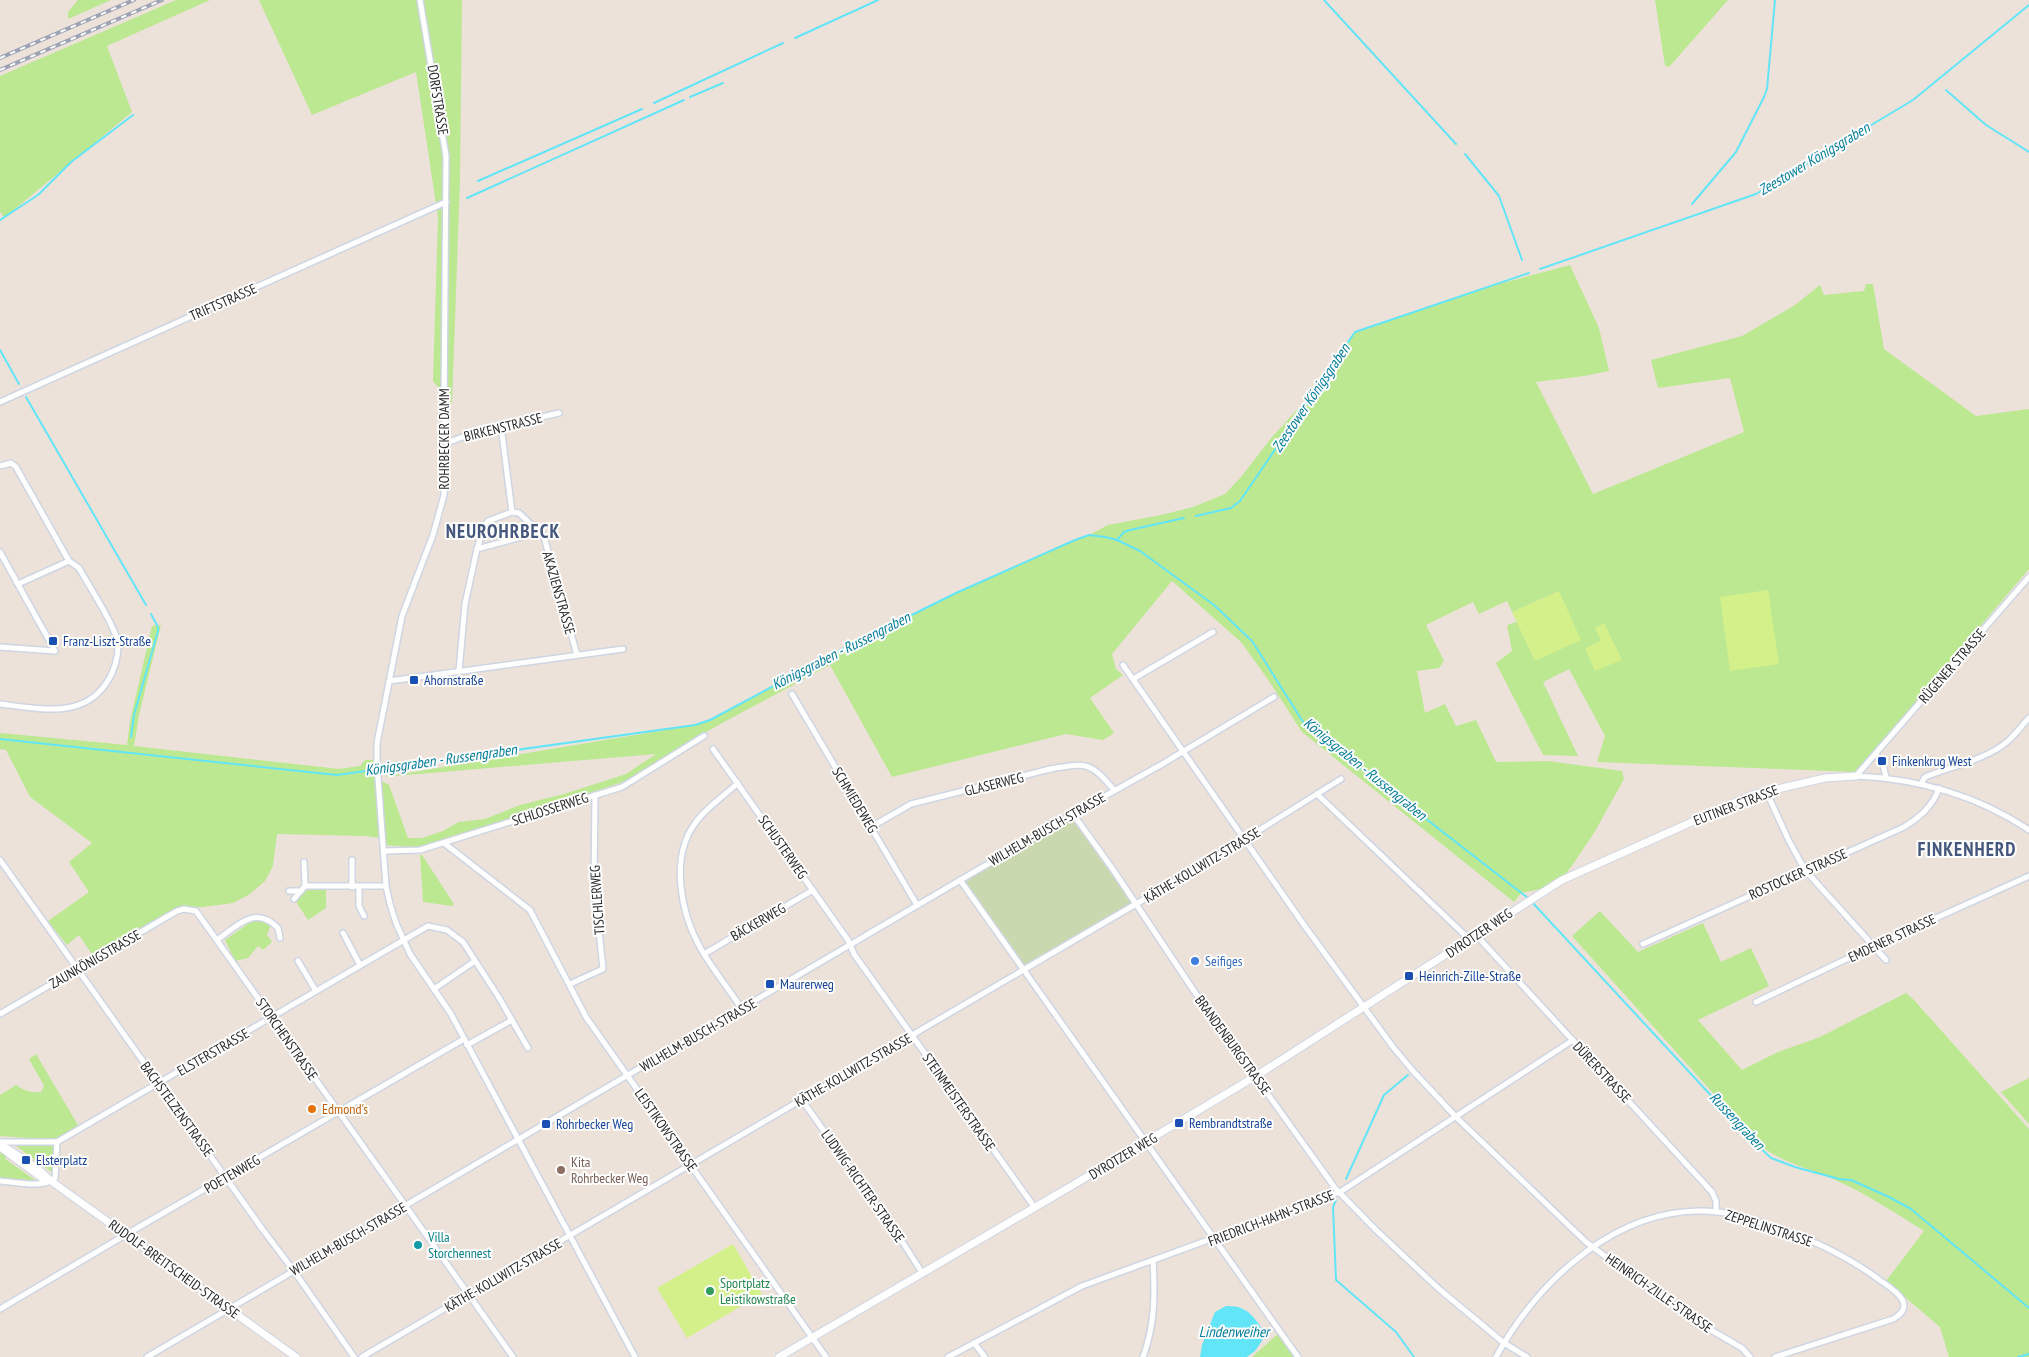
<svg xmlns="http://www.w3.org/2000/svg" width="2029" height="1357" font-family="'PT Sans Narrow',sans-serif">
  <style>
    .green { fill: #bbe891 }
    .cemetery { fill: #c9d8af }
    .pitch { fill: #d4f08b }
    .water { fill: #63e5f8 }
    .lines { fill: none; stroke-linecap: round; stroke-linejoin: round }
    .stream { stroke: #63e5f8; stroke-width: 2 }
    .street-casing { stroke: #ced5e3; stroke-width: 8 }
    .secondary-casing { stroke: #ced5e3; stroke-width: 9 }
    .street { stroke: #fff; stroke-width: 5 }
    .secondary { stroke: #fff; stroke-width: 7 }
    .rail-casing { stroke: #9ca3b5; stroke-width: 4 }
    .rail { stroke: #fff; stroke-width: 2; stroke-dasharray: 5.5; stroke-linecap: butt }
    .transit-dot { fill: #1a4fb4; stroke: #fff; stroke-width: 2 }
    .shop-dot { fill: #3f7fe0; stroke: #fff; stroke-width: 2 }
    .food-dot { fill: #e8710a; stroke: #fff; stroke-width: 2 }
    .education-dot { fill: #8d6e63; stroke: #fff; stroke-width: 2 }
    .culture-dot { fill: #0f9aa8; stroke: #fff; stroke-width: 2 }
    .leisure-dot { fill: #2e9e5b; stroke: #fff; stroke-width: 2 }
    .labels { text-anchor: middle; stroke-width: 4; stroke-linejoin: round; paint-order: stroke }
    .street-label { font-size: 14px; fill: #292929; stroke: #fff }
    .transit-label { font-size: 14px; fill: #164399; stroke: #fff; text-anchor: start }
    .shop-label { font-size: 14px; fill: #366cbe; stroke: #fff; text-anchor: start }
    .food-label { font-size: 14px; fill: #c56008; stroke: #fff; text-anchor: start }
    .education-label { font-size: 14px; fill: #785e54; stroke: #fff; text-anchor: start }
    .culture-label { font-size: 14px; fill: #0d838f; stroke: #fff; text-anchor: start }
    .leisure-label { font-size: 14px; fill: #27864d; stroke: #fff; text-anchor: start }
    .water-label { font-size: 15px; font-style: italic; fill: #047c9c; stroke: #fff }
    .district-label { font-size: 19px; font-weight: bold; letter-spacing: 1px; fill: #46577d; stroke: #fff }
  </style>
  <rect width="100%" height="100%" fill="#ede2d9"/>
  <g class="green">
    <path d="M 78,0 L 111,0 L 68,19 L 68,12 Z"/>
    <path d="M 176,0 L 210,0 L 107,46 L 132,112 L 4,218 L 0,211 L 0,76 Z"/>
    <path d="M 259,0 L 462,0 L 460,181 L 452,404 L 433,381 L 438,217 L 416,72 L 312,115 Z"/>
    <path d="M 1655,0 L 1728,0 L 1669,67 L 1665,66 Z"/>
    <path d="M 1570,265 L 1599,328 L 1609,371 L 1584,376 L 1536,382 L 1593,494 L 1744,432 L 1730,378 L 1658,388 L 1651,360 L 1742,336 L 1795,305 L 1820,285 L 1824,295 L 1864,291 L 1866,284 L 1873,284 L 1884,349 L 1976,416 L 2029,409 L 2029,569 L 1856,772 L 1597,762 L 1605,736 L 1569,669 L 1543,682 L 1578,756 L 1543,755 L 1496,663 L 1512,651 L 1507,625 L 1517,622 L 1535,661 L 1559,591 L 1512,612 L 1507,601 L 1479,614 L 1473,602 L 1426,625 L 1444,661 L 1439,668 L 1417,671 L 1425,713 L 1445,704 L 1456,726 L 1476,720 L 1496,762 L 1548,761 L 1622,771 L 1624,779 L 1594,833 L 1571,867 L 1561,879 L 1545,888 L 1521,893 L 1514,902 L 1302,732 L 1269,681 L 1241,642 L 1172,581 L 1112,654 L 1116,669 L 1123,675 L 1090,698 L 1114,733 L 1103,740 L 1066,734 L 892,777 L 830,665 L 702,734 L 623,782 L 419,848 L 385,845 L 381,838 L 364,836 L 277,834 L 273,866 L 265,881 L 250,894 L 233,903 L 203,907 L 179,907 L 93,956 L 79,935 L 67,945 L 48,921 L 89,892 L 69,862 L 92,843 L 30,797 L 6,750 L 0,749 L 0,733 L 127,745 L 130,721 L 152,626 L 161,625 L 139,715 L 134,746 L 339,769 L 360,766 L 365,760 L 374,760 L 376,778 L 389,785 L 408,838 L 422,838 L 443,831 L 459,822 L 485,819 L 520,805 L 564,794 L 626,774 L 656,754 L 383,777 L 695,725 L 710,720 L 843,649 L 956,593 L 1057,547 L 1089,535 L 1108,525 L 1161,515 L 1193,507 L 1225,494 L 1241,477 L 1272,437 L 1320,385 L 1355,332 L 1488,287 Z"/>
    <path d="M 420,855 L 422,855 L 454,904 L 452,906 L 423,902 Z"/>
    <path d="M 305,889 L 326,889 L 326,908 L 308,920 L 295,900 Z"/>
    <path d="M 1600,911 L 1638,952 L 1703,923 L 1721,962 L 1751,948 L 1769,986 L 1698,1020 L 1742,1070 L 1778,1052 L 1820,1037 L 1906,993 L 1914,1000 L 2029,1129 L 2029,1357 L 1949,1357 L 1940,1327 L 1886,1281 L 1924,1231 C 1894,1212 1865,1193 1833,1179 C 1807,1167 1778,1162 1757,1142 L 1572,936 Z"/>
    <path d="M 260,919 L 267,919 L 270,927 L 267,935 L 272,942 L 263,950 L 258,946 L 248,958 L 235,961 L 225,940 L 252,921 Z"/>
    <path d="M 36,1054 L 79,1127 L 56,1140 L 0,1136 L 0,1095 L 16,1085 C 25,1091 31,1093 41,1092 L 44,1086 L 29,1059 Z"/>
    <path d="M 2029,1078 L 2029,1124 L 2001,1092 Z"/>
    <path d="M 12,1143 L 55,1143 L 53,1173 Z"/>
    <path d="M 0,1150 L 7,1155 L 5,1159 L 8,1161 L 35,1180 L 0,1179 Z"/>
    <path d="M 1279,1333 L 1296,1357 L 1252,1357 Z"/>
  </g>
  <path class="cemetery" d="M 1070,816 L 1132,903 L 1024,967 L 963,879 Z"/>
  <g class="pitch">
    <path d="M 1768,590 L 1779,664 L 1730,671 L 1720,597 Z"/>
    <path d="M 1559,591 L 1581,640 L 1535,661 L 1512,612 Z"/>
    <path d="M 1604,623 L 1622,660 L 1595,671 L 1585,648 L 1601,641 L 1595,628 Z"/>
    <path d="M 733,1244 L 762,1294 L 687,1338 L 657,1288 Z"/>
  </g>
  <path class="water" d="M 1226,1306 C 1248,1305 1255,1318 1266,1335 L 1255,1351 L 1247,1357 L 1200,1357 L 1202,1345 L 1215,1312 Z"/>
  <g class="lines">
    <g class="stream">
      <path d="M 1324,0 L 1456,144"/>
      <path d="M 795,38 L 878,0"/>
      <path d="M 1946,90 L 1986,125 L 2029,152"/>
      <path d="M 690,97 L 723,83"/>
      <path d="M 654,103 L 783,43"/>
      <path d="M 1465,154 L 1499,196 L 1522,260"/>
      <path d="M 478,181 L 642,109"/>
      <path d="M 467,198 L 684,100"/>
      <path d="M 1692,204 L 1736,152 L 1764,97 L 1767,89 L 1775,0"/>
      <path d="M 0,220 L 38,195 L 71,162 L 133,115"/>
      <path d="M 1540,269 L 1756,194 L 1913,100 L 2029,5"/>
      <path d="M 0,350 L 19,384"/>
      <path d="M 26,397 L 146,605"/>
      <path d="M 1196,516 L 1231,508 L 1240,501 L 1355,332 L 1529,273"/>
      <path d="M 1117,540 L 1124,532 L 1130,530 L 1184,518"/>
      <path d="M 131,737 L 134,715 L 158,631 L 158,627 L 151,614"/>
      <path d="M 0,739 L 337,775 L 695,725 L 710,720 L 843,649 L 956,593 L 1075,540 L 1089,535 L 1105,537 L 1117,540 L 1140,551 L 1214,605 L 1252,641 L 1305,725 L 1528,898"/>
      <path d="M 1531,901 L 1754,1142 L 1771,1158 L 1795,1167 L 1839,1179 L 1851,1180 L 1889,1197 L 1911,1209 L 2029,1308"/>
      <path d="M 1346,1179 L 1384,1095 L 1408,1075"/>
      <path d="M 1336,1200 L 1333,1207 L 1336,1280 L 1396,1332 L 1414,1357"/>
      <path d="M 2018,1357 L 2029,1354"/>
    </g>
    <g class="street-casing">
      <g id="street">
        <path d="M 420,0 L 446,156 L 444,412 L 447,443 L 444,495 L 433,535 L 402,616 L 377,743 L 377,765 L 386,886 L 390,904 L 396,923 L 410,954 L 451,1014 L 635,1357"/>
        <path d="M 0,402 L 446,202"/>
        <path d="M 501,426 L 512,512"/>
        <path d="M 447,443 L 473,433 L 559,413"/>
        <path d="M 0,466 L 11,463 L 16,467 L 69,561 L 79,568 C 91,590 107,612 116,636 C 120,647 117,662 112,673 C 90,721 42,709 0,704"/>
        <path d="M 512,512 L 519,513 L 544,537 L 577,655"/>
        <path d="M 477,549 L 540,532"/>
        <path d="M 0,552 L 55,651 L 0,647"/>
        <path d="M 18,584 L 69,561"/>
        <path d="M 1123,665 L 1304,925 L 1393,1047 L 1413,1071 L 1456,1117 L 1586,1242 L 1645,1286 L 1704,1326 L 1742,1348 L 1750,1357"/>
        <path d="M 459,671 L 465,604 L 477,549 L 484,527 L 488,521 L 512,512"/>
        <path d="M 1133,679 L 1213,632"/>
        <path d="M 389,681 L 623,649"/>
        <path d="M 792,694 L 917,905"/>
        <path d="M 713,749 L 848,940 L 854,954 L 1035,1208"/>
        <path d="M 1876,755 L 1882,761 L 1886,777"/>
        <path d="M 1856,776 L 2029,577"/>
        <path d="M 1856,776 C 1919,779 1977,795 2029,830"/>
        <path d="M 738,783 C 724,796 707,807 696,822 C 669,857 681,914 701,949 C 713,970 729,989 742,1009"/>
        <path d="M 1921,784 L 1925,777 C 1950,767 1988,759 2008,741 C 2016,734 2022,725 2029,718"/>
        <path d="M 1766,791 L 1789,841 L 1805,870 L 1886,960"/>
        <path d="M 1317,794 L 1470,940"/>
        <path d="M 1073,814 L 1112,868 L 1194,991 L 1335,1188 L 1376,1230 L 1439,1289 L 1504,1343 L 1527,1357"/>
        <path d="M 871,827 L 911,804 L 1050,769 C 1086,763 1090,761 1114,790"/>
        <path d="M 444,843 L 530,910 L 586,1017 L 826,1357"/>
        <path d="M 384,851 L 420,850 L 622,787 L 704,736"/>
        <path d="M 0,860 L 263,1230 L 294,1271 L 354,1357"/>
        <path d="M 304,862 L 305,886 L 386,886"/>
        <path d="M 960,880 L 1298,1357"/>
        <path d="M 352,887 L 352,860"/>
        <path d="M 359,887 L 359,906 L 364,916"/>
        <path d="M 289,891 L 301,891"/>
        <path d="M 294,899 L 305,886"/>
        <path d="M 343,933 L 360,965"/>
        <path d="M 1477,936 L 1712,1192 L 1716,1201 L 1716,1212"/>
        <path d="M 217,940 C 238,925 255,905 278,928 L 280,938"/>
        <path d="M 1643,944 L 1904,827 C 1920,817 1933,806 1939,788"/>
        <path d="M 704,954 L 813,890"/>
        <path d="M 298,961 L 316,991"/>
        <path d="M 570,984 L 603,969 L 594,882 L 595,795"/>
        <path d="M 434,989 L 475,961"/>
        <path d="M 1756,1002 L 1874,946 L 2029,876"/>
        <path d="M 0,1014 L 177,911 L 184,909 L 196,911 L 513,1357"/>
        <path d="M 467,1045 L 512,1020"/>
        <path d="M 802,1100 L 898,1235 L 923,1274"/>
        <path d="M 0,1142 L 57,1142"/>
        <path d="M 57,1142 L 428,926 L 447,930 L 463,942 L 498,996 L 528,1048"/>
        <path d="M 0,1181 C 16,1182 42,1189 55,1178 L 57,1142"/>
        <path d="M 0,1309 L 127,1234 L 464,1039"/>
        <path d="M 974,1343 L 985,1357"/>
        <path d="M 147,1357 L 1073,814 L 1164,763 L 1274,697"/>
        <path d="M 362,1357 L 1136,904 L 1245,839 L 1341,779"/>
        <path d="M 948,1357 L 1082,1286 L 1340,1192 L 1573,1040"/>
        <path d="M 1143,1357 C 1155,1325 1155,1294 1153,1261"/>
        <path d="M 1496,1357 C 1540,1278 1621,1202 1718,1212 C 1738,1214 1757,1222 1777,1228 C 1814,1240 1849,1257 1881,1281 C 1894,1290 1918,1305 1893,1319 L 1775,1357"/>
      </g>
    </g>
    <g class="secondary-casing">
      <g id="secondary">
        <path d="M 0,1144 L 38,1169 L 51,1181 L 296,1357"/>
        <path d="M 0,1147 L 42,1178 L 49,1180"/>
        <path d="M 779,1357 L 1073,1185 L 1256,1076 L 1562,880 L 1752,795 L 1825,778 L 1856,776"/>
      </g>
    </g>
    <use href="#street" class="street"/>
    <use href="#secondary" class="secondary"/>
    <g class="rail-casing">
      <g id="rail">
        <path d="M 0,58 L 134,0"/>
        <path d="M 0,70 L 162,0"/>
      </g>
    </g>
    <use href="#rail" class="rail"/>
  </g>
  <g class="transit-dot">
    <rect x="48" y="636" width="10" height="10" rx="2.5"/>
    <rect x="409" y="675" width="10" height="10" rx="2.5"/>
    <rect x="1877" y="756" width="10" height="10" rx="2.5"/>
    <rect x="1404" y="971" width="10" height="10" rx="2.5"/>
    <rect x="765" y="979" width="10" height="10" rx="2.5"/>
    <rect x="1174" y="1118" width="10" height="10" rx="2.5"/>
    <rect x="541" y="1119" width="10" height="10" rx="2.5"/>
    <rect x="21" y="1155" width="10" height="10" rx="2.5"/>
  </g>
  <circle class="shop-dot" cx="1195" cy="961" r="5"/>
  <circle class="food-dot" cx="312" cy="1109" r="5"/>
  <circle class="education-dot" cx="561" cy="1170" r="5"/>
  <circle class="culture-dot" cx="418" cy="1245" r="5"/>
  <circle class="leisure-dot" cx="710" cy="1291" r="5"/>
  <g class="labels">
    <g class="street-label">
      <text transform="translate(438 100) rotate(81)" y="5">DORFSTRASSE</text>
      <text transform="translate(223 302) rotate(-24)" y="5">TRIFTSTRASSE</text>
      <text transform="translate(503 427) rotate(-14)" y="5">BIRKENSTRASSE</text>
      <text transform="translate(444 439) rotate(-90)" y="5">ROHRBECKER DAMM</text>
      <text transform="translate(559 593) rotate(74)" y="5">AKAZIENSTRASSE</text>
      <text transform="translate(1952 666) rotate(-49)" y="5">RÜGENER STRASSE</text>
      <text transform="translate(994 784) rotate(-14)" y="5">GLASERWEG</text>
      <text transform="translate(855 800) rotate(59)" y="5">SCHMIEDEWEG</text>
      <text transform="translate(1736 805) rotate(-21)" y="5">EUTINER STRASSE</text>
      <text transform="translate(550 809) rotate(-18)" y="5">SCHLOSSERWEG</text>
      <text transform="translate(1047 829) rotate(-30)" y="5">WILHELM-BUSCH-STRASSE</text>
      <text transform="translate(783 847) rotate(55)" y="5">SCHUSTERWEG</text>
      <text transform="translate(1202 865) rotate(-31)" y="5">KÄTHE-KOLLWITZ-STRASSE</text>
      <text transform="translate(1798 874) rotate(-24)" y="5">ROSTOCKER STRASSE</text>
      <text transform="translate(597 900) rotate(-94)" y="5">TISCHLERWEG</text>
      <text transform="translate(758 922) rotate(-30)" y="5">BÄCKERWEG</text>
      <text transform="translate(1479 933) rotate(-34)" y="5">DYROTZER WEG</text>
      <text transform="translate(1892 938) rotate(-25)" y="5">EMDENER STRASSE</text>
      <text transform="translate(95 959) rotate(-30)" y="5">ZAUNKÖNIGSTRASSE</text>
      <text transform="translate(698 1035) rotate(-30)" y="5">WILHELM-BUSCH-STRASSE</text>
      <text transform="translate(287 1039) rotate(55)" y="5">STORCHENSTRASSE</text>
      <text transform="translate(1233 1045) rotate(54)" y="5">BRANDENBURGSTRASSE</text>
      <text transform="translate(213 1052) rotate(-30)" y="5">ELSTERSTRASSE</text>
      <text transform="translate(853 1070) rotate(-30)" y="5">KÄTHE-KOLLWITZ-STRASSE</text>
      <text transform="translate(1602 1072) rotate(47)" y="5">DÜRERSTRASSE</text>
      <text transform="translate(959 1102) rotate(55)" y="5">STEINMEISTERSTRASSE</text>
      <text transform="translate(177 1109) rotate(54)" y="5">BACHSTELZENSTRASSE</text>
      <text transform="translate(666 1130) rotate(55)" y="5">LEISTIKOWSTRASSE</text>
      <text transform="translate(1123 1156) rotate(-31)" y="5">DYROTZER WEG</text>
      <text transform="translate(232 1174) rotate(-30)" y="5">POETENWEG</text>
      <text transform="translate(863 1186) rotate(55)" y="5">LUDWIG-RICHTER-STRASSE</text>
      <text transform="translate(1271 1218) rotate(-21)" y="5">FRIEDRICH-HAHN-STRASSE</text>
      <text transform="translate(1769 1228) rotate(18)" y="5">ZEPPELINSTRASSE</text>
      <text transform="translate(348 1239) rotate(-30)" y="5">WILHELM-BUSCH-STRASSE</text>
      <text transform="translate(174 1269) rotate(36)" y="5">RUDOLF-BREITSCHEID-STRASSE</text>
      <text transform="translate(503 1275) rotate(-30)" y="5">KÄTHE-KOLLWITZ-STRASSE</text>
      <text transform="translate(1659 1293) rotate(35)" y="5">HEINRICH-ZILLE-STRASSE</text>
    </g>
    <g class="transit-label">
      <text x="63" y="646">Franz-Liszt-Straße</text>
      <text x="424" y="685">Ahornstraße</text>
      <text x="1892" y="766">Finkenkrug West</text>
      <text x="1419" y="981">Heinrich-Zille-Straße</text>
      <text x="780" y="989">Maurerweg</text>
      <text x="1189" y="1128">Rembrandtstraße</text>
      <text x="556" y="1129">Rohrbecker Weg</text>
      <text x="36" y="1165">Elsterplatz</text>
    </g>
    <g class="shop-label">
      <text x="1205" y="966">Seifiges</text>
    </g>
    <g class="food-label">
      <text x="322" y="1114">Edmond's</text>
    </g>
    <g class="education-label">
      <text x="571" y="1167">Kita<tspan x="571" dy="16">Rohrbecker Weg</tspan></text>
    </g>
    <g class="culture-label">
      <text x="428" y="1242">Villa<tspan x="428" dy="16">Storchennest</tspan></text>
    </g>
    <g class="leisure-label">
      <text x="720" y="1288">Sportplatz<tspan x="720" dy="16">Leistikowstraße</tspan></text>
    </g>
    <g class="water-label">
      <text transform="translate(1814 159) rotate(-31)" y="5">Zeestower Königsgraben</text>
      <text transform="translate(1311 398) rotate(-56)" y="5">Zeestower Königsgraben</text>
      <text transform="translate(841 651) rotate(-27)" y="5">Königsgraben - Russengraben</text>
      <text transform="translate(441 760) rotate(-8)" y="5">Königsgraben - Russengraben</text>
      <text transform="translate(1365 769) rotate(39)" y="5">Königsgraben - Russengraben</text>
      <text transform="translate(1737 1121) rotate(47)" y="5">Russengraben</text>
      <text x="1234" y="1337">Lindenweiher</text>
    </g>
    <g class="district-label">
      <text x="503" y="538">NEUROHRBECK</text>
      <text x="1967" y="856">FINKENHERD</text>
    </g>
  </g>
</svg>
